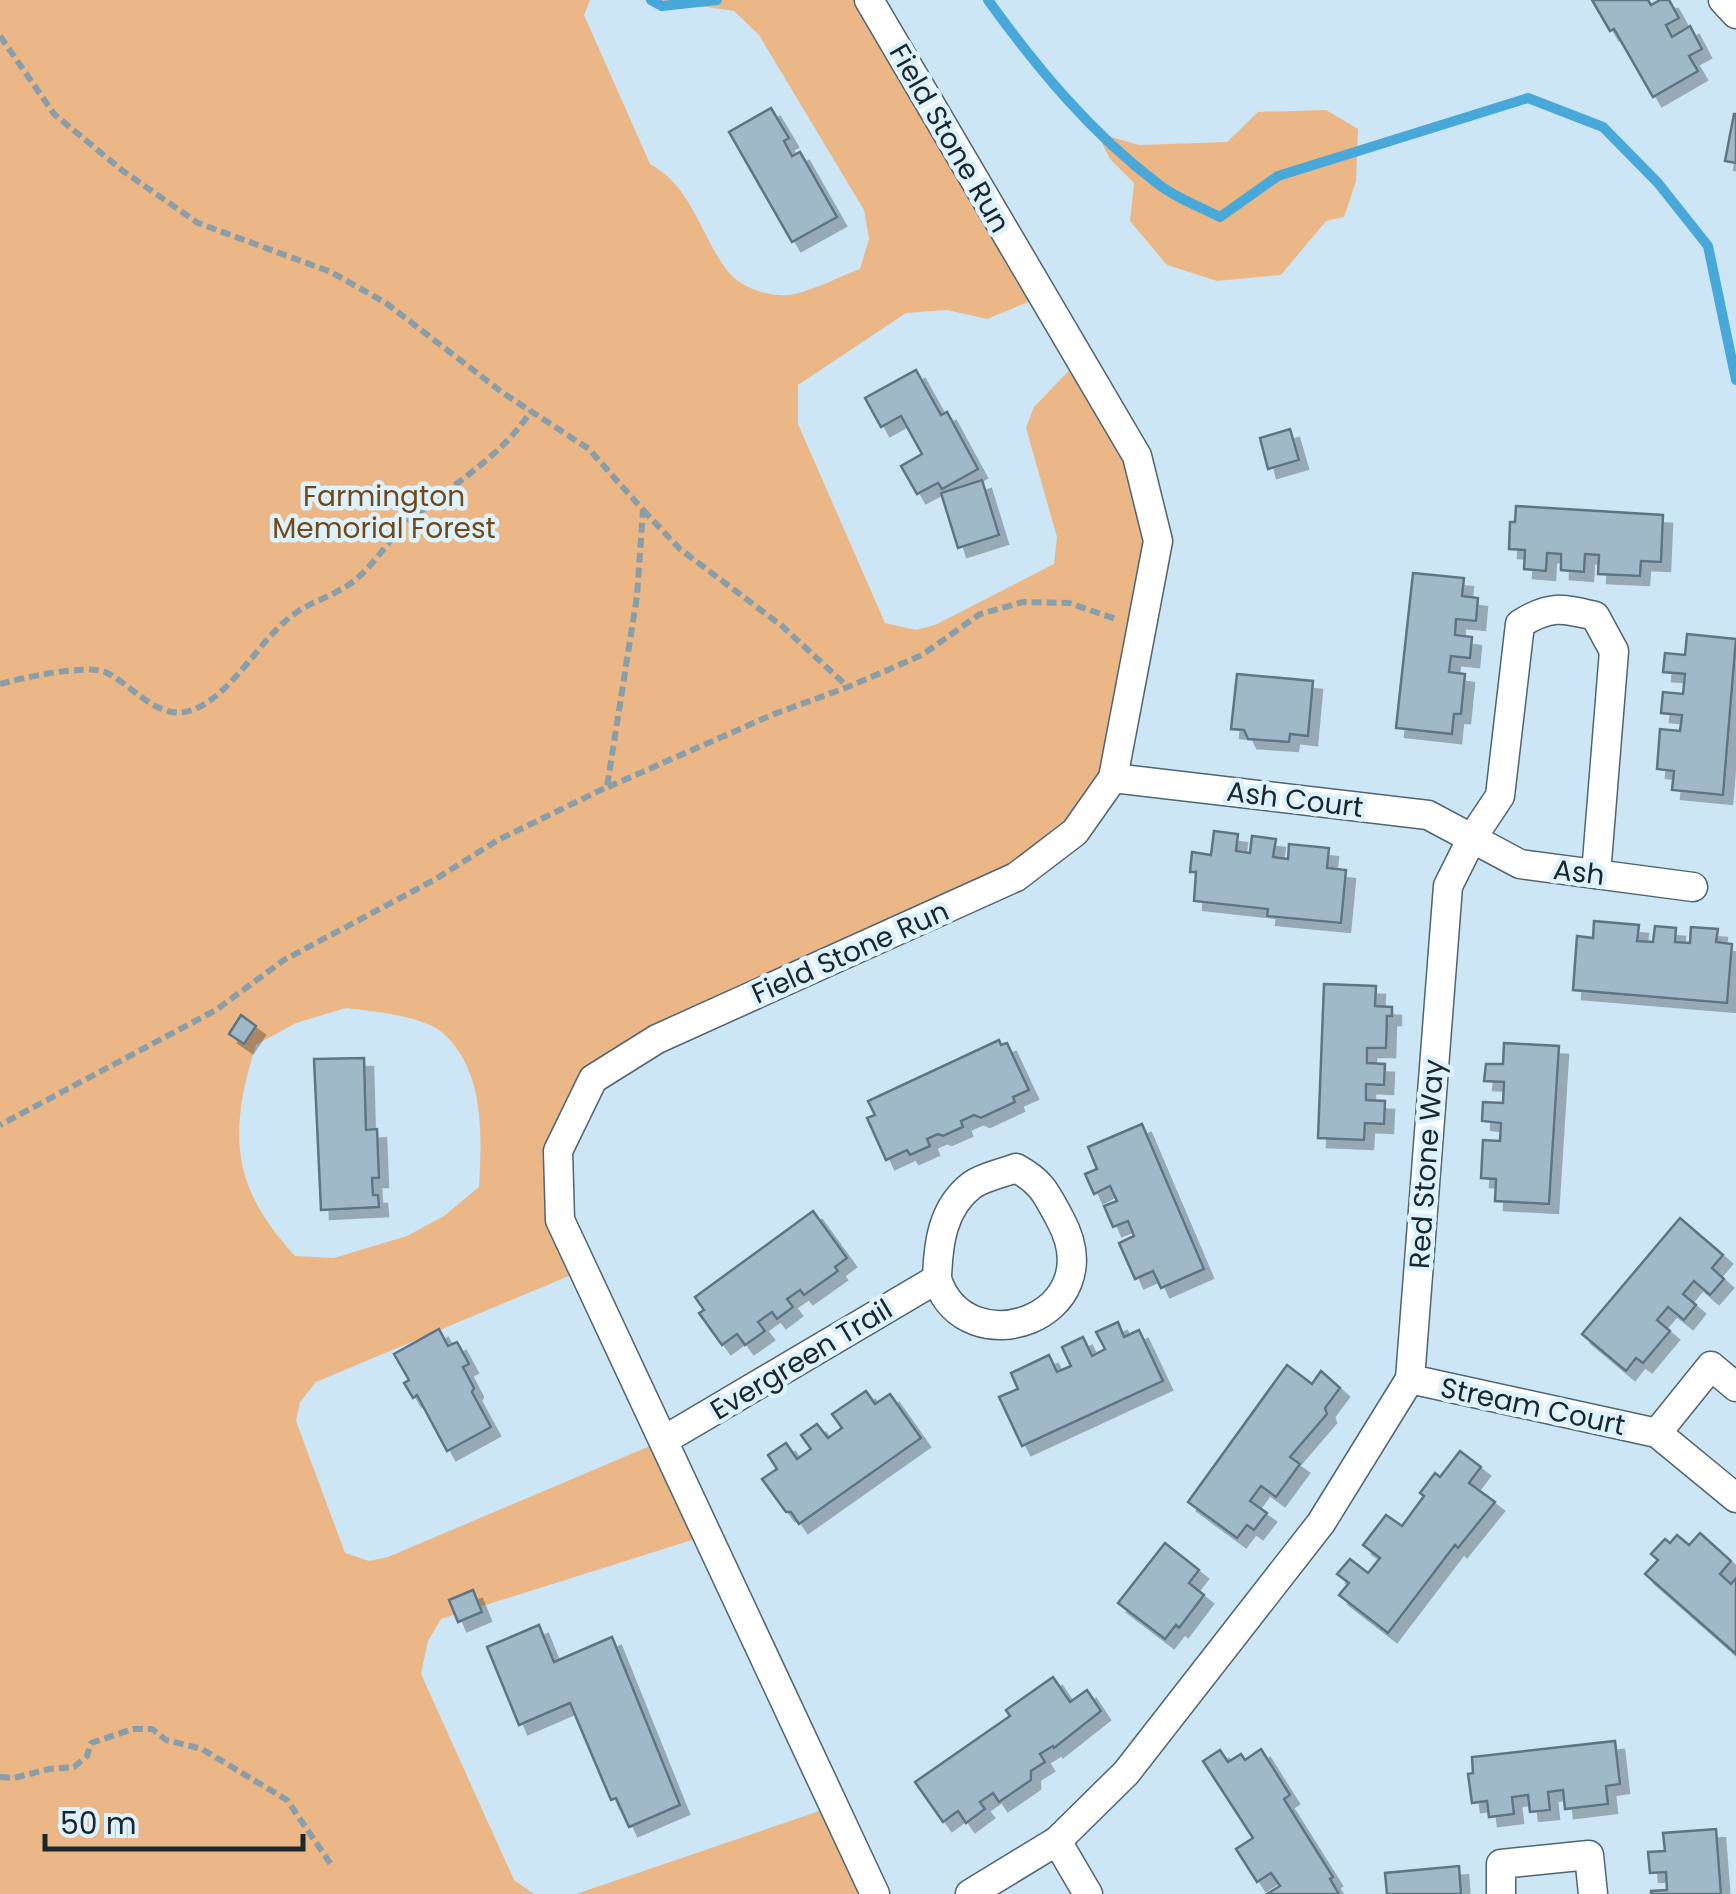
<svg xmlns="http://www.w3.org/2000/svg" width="1736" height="1894" font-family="Poppins,sans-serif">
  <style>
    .green { fill: #ebb786; fill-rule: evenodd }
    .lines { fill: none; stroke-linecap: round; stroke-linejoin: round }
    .stream { stroke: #48a8d9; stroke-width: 10 }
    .building { fill: #a0b9c8; stroke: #5e7583; stroke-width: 2.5; filter: url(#shadow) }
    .minor-casing { stroke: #4e6572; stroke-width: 31 }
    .path { stroke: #8a9ea9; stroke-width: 6; stroke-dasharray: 10 5; stroke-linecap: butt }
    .minor { stroke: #fff; stroke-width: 28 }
    .labels { text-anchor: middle; stroke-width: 9; stroke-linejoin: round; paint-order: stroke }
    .street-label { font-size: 28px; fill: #1c262b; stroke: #ddf2ff }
    .park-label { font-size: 28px; fill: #744717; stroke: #ddf2ff }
  </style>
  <defs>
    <filter id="shadow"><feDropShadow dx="9" dy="9" stdDeviation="0" flood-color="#0004"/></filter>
  </defs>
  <rect width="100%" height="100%" fill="#cce6f5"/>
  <g class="green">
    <path d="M 0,0 L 590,0 L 584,15 L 650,164 C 691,186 700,233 726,269 C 739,288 772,299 795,294 C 816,289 839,277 860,269 L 869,239 L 864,210 L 759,35 L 734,11 L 661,0 L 869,0 L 1043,296 L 987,319 L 947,310 L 906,313 L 798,385 L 798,424 L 885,623 L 916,630 L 935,625 L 1054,564 L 1057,537 L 1026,428 L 1034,407 L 1080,359 L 1137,456 L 1158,541 L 1113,778 L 1075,832 L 593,1079 L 558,1151 L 583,1270 L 316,1382 L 300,1402 L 296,1421 L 345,1553 L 369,1561 L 388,1557 L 664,1440 L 708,1535 L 441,1619 L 428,1641 L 421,1674 L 514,1880 L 534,1894 L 0,1894 ZM 346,1008 C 371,1011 424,1016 443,1033 C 485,1071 482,1135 479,1187 L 444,1216 L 407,1236 L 334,1258 L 295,1256 C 231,1187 228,1133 256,1045 L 296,1023 Z"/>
    <path d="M 1326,110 L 1358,129 L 1356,181 L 1344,217 L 1326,221 L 1281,275 L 1217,281 L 1167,265 L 1130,221 L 1134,183 L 1110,159 L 1097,133 L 1139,145 L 1227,142 L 1258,112 Z"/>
    <path d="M 834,1806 L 875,1894 L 576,1894 Z"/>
  </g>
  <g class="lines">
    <g class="stream">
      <path d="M 651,0 L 662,6 L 717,0"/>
      <path d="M 988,0 C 1037,68 1091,133 1158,184 C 1176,198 1200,207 1220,217 L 1278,176 L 1528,98 L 1603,127 L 1658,183 L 1708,246 L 1736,380"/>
    </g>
  </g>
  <g class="building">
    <path d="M 1592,0 L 1648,0 L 1651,5 L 1660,0 L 1669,0 L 1679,18 L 1666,25 L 1672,37 L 1690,26 L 1702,49 L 1689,56 L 1698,71 L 1653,97 L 1614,29 L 1610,31 Z"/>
    <path d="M 771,108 L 789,138 L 784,141 L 792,156 L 800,152 L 837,217 L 792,242 L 729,132 Z"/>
    <path d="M 1734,114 L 1736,114 L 1736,163 L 1725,161 Z"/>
    <path d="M 916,370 L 941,415 L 947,412 L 978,469 L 942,489 L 938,483 L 917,494 L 901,466 L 922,454 L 901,416 L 881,427 L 865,398 Z"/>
    <path d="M 1290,429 L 1299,460 L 1268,469 L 1260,438 Z"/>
    <path d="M 982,480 L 999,535 L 958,548 L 941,493 Z"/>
    <path d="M 1516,506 L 1663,515 L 1661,562 L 1641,561 L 1640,576 L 1598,574 L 1599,555 L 1585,554 L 1584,572 L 1561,570 L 1561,554 L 1547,553 L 1546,571 L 1524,569 L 1525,550 L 1509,549 L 1510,522 L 1515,522 Z"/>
    <path d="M 1413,573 L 1464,578 L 1462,596 L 1478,598 L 1476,621 L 1456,619 L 1455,635 L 1472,637 L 1470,658 L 1451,656 L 1449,672 L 1465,674 L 1461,714 L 1454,714 L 1452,734 L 1396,728 Z"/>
    <path d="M 1687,634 L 1736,639 L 1723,795 L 1672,790 L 1674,771 L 1657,769 L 1660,729 L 1680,731 L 1682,715 L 1661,713 L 1663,692 L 1683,694 L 1685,674 L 1663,672 L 1665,653 L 1685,655 Z"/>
    <path d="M 1237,674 L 1313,681 L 1308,736 L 1290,734 L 1289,742 L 1248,739 L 1244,730 L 1231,729 Z"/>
    <path d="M 1214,831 L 1238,834 L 1236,851 L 1250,853 L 1252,836 L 1276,839 L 1273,857 L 1288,859 L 1289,844 L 1329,848 L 1327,868 L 1346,870 L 1341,923 L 1267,916 L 1268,909 L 1194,901 L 1196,872 L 1190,872 L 1192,852 L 1211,855 Z"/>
    <path d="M 1594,921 L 1639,925 L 1637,941 L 1653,942 L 1655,926 L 1676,928 L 1675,942 L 1690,943 L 1691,927 L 1718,929 L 1716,942 L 1732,944 L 1727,1003 L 1573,990 L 1577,936 L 1593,938 Z"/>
    <path d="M 1324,984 L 1376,986 L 1375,1006 L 1392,1007 L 1392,1016 L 1387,1016 L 1386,1048 L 1367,1048 L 1367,1063 L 1385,1064 L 1384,1085 L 1366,1084 L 1366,1100 L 1385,1101 L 1384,1124 L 1365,1123 L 1364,1140 L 1318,1138 Z"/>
    <path d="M 241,1015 L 256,1026 L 244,1044 L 229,1034 Z"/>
    <path d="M 999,1040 L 1001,1045 L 1007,1043 L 1029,1090 L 1013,1097 L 1015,1102 L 981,1118 L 974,1115 L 961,1121 L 963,1127 L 943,1136 L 938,1134 L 927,1139 L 930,1146 L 910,1155 L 907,1150 L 886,1160 L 867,1118 L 875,1115 L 868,1101 Z"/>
    <path d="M 1504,1043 L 1559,1046 L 1549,1204 L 1495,1201 L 1496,1179 L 1481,1178 L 1483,1140 L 1500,1141 L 1501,1123 L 1482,1121 L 1483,1102 L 1503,1103 L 1504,1082 L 1484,1081 L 1486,1064 L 1503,1064 Z"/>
    <path d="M 364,1058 L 366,1130 L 377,1129 L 379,1178 L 372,1178 L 373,1195 L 378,1195 L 379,1207 L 321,1210 L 314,1059 Z"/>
    <path d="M 1142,1124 L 1204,1269 L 1161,1288 L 1153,1271 L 1135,1279 L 1119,1243 L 1134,1236 L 1128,1221 L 1113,1227 L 1104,1206 L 1117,1201 L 1110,1186 L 1094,1194 L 1085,1174 L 1097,1169 L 1088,1147 Z"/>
    <path d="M 813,1211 L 847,1258 L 835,1267 L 838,1271 L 804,1295 L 800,1290 L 787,1299 L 793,1307 L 777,1319 L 772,1312 L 758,1322 L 765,1331 L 745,1345 L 737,1334 L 722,1345 L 699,1313 L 704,1310 L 695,1297 Z"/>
    <path d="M 1680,1218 L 1723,1255 L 1712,1268 L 1724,1279 L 1710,1295 L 1694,1281 L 1683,1294 L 1696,1305 L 1684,1320 L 1668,1307 L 1657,1320 L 1670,1331 L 1643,1363 L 1636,1358 L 1626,1371 L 1582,1334 Z"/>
    <path d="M 1118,1322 L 1124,1337 L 1139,1330 L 1163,1381 L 1022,1446 L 999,1397 L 1018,1389 L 1011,1373 L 1049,1355 L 1057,1372 L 1071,1366 L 1062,1347 L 1083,1337 L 1092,1356 L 1105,1349 L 1096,1332 Z"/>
    <path d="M 439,1329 L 448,1346 L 457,1342 L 469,1364 L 463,1367 L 474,1388 L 472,1392 L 491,1427 L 447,1451 L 417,1395 L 413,1398 L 404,1383 L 409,1380 L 394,1354 Z"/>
    <path d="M 1287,1365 L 1312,1384 L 1321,1371 L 1340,1388 L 1325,1408 L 1327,1414 L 1290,1457 L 1300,1464 L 1276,1497 L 1261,1486 L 1250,1501 L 1267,1513 L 1254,1530 L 1247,1525 L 1237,1538 L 1188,1502 Z"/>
    <path d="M 866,1391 L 875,1404 L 890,1394 L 921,1438 L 799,1524 L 791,1512 L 786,1512 L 762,1479 L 777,1469 L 768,1455 L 786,1443 L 797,1459 L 811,1449 L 801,1435 L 817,1424 L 828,1438 L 842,1428 L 832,1414 Z"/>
    <path d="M 1460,1451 L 1481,1467 L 1469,1483 L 1495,1502 L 1458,1548 L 1455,1545 L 1388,1633 L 1339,1595 L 1349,1583 L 1337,1574 L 1350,1559 L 1368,1573 L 1380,1558 L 1363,1545 L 1386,1515 L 1402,1526 L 1424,1496 L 1420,1493 L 1435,1473 L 1440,1477 Z"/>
    <path d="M 1700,1533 L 1731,1561 L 1720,1574 L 1731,1584 L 1736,1578 L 1736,1654 L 1645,1574 L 1658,1560 L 1651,1554 L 1665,1539 L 1670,1543 L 1677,1535 L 1689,1545 Z"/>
    <path d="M 1165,1543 L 1199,1570 L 1189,1583 L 1204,1595 L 1179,1628 L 1176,1625 L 1165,1639 L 1118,1603 Z"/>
    <path d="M 473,1590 L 482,1612 L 458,1622 L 449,1600 Z"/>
    <path d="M 539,1625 L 554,1662 L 612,1637 L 680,1805 L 629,1827 L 616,1798 L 611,1800 L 570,1703 L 519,1725 L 487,1647 Z"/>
    <path d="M 1053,1677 L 1070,1702 L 1087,1690 L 1101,1711 L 1054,1748 L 1053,1746 L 1040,1754 L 1045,1762 L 1031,1771 L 1031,1780 L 999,1802 L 993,1793 L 980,1802 L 985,1809 L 966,1823 L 958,1811 L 943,1822 L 915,1782 L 1010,1716 L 1006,1710 Z"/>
    <path d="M 1615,1741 L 1620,1784 L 1606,1786 L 1608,1804 L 1565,1809 L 1563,1790 L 1548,1792 L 1550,1810 L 1530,1812 L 1528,1795 L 1512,1797 L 1514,1814 L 1489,1817 L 1487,1801 L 1472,1803 L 1468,1774 L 1473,1773 L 1472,1757 Z"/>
    <path d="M 1261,1749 L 1290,1795 L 1284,1799 L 1333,1877 L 1330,1879 L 1339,1894 L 1267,1894 L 1280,1886 L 1271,1873 L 1257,1882 L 1236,1849 L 1253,1838 L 1203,1761 L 1220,1750 L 1228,1762 L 1241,1754 L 1245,1760 Z"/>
    <path d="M 1716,1829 L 1721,1894 L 1651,1894 L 1651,1891 L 1667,1890 L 1666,1872 L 1650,1873 L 1648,1852 L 1665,1851 L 1663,1833 Z"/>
    <path d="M 1459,1866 L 1461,1894 L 1387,1894 L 1385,1873 Z"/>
  </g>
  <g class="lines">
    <g class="minor-casing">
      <g id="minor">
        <path d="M 869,0 L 1137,456 L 1158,541 L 1113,778 L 1075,832 L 1016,877 L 657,1039 L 593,1079 L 558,1151 L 560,1220 L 875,1894"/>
        <path d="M 1723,0 L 1736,14"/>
        <path d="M 1113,778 L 1428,815 L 1520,864 L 1693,887"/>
        <path d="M 1410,1379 L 1657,1433 L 1736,1498"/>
        <path d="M 1657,1433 L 1711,1366 L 1736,1387"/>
        <path d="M 664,1440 L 937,1279 C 938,1244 942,1208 972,1185 C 983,1177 1003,1173 1016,1168 C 1042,1182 1046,1193 1060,1219 C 1114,1317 966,1368 937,1279"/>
        <path d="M 1057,1841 L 1088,1894"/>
        <path d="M 970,1894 L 1057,1841 L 1126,1773 L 1321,1523 L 1410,1379 L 1448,886 L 1472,838 L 1500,796 L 1520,624 C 1550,605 1562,608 1595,616 L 1614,651 L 1596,874"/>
        <path d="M 1501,1894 L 1501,1864 L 1589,1855 L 1593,1894"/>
      </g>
    </g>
    <g class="path">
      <path d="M 0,36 L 54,114 L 123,171 L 198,223 L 331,272 L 386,303 L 503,393 L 589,449 L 643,510 L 637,596 L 607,787 L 498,840 L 434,880 L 284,960 L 216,1010 L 0,1125"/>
      <path d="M 643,510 L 680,549 L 782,626 L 848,687"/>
      <path d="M 0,684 C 22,678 84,664 105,672 C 130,683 154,717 185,712 C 222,705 253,652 279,627 C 305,601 323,602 350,584 C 370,570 385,545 402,528 C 445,487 498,462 531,411"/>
      <path d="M 608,787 L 774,714 L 848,687 L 922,655 L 980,614 L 1023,602 L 1069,603 L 1116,619"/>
      <path d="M 0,1777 L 14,1778 L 49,1769 L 74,1767 L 87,1756 L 91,1743 L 133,1729 L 152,1729 L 166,1740 L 202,1749 L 287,1800 L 332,1866"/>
    </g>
    <use href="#minor" class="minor"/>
  </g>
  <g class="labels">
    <g class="street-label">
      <text transform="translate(950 138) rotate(60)" y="10">Field Stone Run</text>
      <text transform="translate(1295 799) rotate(7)" y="10">Ash Court</text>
      <text transform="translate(1579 872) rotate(7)" y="10">Ash</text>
      <text transform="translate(850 952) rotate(-24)" y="10">Field Stone Run</text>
      <text transform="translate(1426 1164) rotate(-86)" y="10">Red Stone Way</text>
      <text transform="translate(801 1359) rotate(-31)" y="10">Evergreen Trail</text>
      <text transform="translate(1533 1406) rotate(12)" y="10">Stream Court</text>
    </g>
    <g class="park-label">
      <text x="384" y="506">Farmington<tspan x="384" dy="32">Memorial Forest</tspan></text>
    </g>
  </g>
  <path d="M45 1834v15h258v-15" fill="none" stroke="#1c262b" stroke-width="5"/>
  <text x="60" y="1834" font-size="30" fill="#1c262b" stroke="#ddf2ff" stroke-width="8" paint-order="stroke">50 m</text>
</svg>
